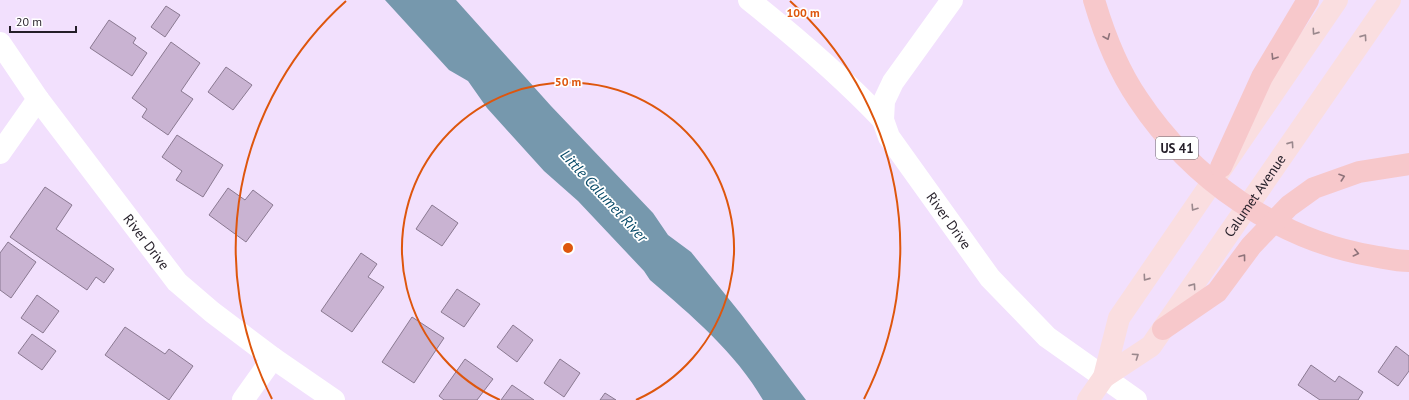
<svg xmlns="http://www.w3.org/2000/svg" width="1409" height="400" font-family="'PT Sans',sans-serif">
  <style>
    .water { fill: #7698ad }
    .building { fill: #c9b3d2; stroke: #8a7991 }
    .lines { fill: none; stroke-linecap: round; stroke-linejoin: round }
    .minor { stroke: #fff; stroke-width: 22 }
    .major { stroke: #fadee0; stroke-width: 22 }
    .highway { stroke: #f7c8cb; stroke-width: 22 }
    .oneway { stroke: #9a888d }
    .oneway2 { stroke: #8e737a }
    .ring { fill: none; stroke: #de560d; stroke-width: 2 }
    .labels { text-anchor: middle; stroke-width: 3.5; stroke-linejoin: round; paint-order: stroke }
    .shield { fill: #fff; stroke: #666268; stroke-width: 1 }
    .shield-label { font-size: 13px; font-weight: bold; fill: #241e28 }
    .street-label { font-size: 14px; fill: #241e28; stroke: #fff }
    .water-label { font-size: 15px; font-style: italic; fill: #044866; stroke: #fff }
    .centre { fill: #de560d; stroke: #fff; stroke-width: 2 }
    .ring-label { font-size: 12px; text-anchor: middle; font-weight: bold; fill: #de560d; stroke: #fff; stroke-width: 3.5; stroke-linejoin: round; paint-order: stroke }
  </style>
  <rect width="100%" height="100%" fill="#f2e0fd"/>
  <path class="water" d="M 385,0 L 456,0 L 551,106 L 653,213 L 668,235 L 691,252 L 741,314 L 806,400 L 763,400 C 735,352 692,316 650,280 L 644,271 L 578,201 L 544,171 L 487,108 L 468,81 L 449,70 Z"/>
  <g class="building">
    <path d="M 166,6 L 180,15 L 165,37 L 151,27 Z"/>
    <path d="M 109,20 L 136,38 L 133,43 L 147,53 L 132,76 L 90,48 Z"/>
    <path d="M 171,42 L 200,63 L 181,91 L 193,99 L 168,135 L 142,117 L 147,109 L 132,98 Z"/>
    <path d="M 226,67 L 252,85 L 233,110 L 208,92 Z"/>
    <path d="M 177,135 L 223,165 L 203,197 L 176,180 L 182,171 L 162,157 Z"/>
    <path d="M 45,187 L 72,205 L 56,229 L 114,269 L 104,283 L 96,277 L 87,290 L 10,237 Z"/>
    <path d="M 228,188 L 245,200 L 253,190 L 273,205 L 246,242 L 209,215 Z"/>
    <path d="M 432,205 L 458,223 L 442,246 L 416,229 Z"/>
    <path d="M 8,242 L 36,262 L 11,298 L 0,290 L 0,253 Z"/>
    <path d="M 361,253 L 377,264 L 368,277 L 384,287 L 352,332 L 321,311 Z"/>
    <path d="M 457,289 L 480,304 L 464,327 L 441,312 Z"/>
    <path d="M 37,295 L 59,311 L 43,333 L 21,318 Z"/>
    <path d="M 412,317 L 444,338 L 414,383 L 382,362 Z"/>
    <path d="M 513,325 L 533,340 L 517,362 L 497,347 Z"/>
    <path d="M 125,327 L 165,354 L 169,349 L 193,366 L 169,400 L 105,355 Z"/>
    <path d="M 32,334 L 56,351 L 42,370 L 18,353 Z"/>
    <path d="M 1396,346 L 1409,356 L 1409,371 L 1398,386 L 1378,372 Z"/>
    <path d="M 465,359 L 493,379 L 477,400 L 444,400 L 439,396 Z"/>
    <path d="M 560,359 L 580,373 L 564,397 L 544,383 Z"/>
    <path d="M 1311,365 L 1335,382 L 1339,376 L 1363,392 L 1358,400 L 1320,400 L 1298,385 Z"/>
    <path d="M 512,385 L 534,400 L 501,400 Z"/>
    <path d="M 605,393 L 616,400 L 600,400 Z"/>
  </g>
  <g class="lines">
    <g class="minor">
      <path d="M 749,0 C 797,38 841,76 883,120"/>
      <path id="s1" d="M 952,0 L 893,82 L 884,101 L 883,120 L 889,137 L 990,278 L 1047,337 L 1136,400"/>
      <path id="s2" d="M 0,43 L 38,99 L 177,282 L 212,312 L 273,358 L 334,400"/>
      <path d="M 0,153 L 38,99"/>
      <path d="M 243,400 L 273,358"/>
    </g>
    <g class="major">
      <path id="s3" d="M 1104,377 L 1151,346 L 1390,0"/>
      <path d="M 1088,400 L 1104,377 L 1119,318 L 1337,0"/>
    </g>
    <g class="highway">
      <path d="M 1094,0 C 1104,34 1118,70 1138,99 C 1191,179 1278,240 1373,256 C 1385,258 1397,261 1409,261"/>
      <path d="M 1221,167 L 1262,77 L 1308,0"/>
      <path d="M 1163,329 L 1217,292 L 1251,246 L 1289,206 L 1314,188 L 1359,172 L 1409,164"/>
    </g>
  </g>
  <defs><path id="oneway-chevron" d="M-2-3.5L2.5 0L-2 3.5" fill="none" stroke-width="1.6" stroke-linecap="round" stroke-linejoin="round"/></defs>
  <g class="oneway">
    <use href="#oneway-chevron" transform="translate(1315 32) rotate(125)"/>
    <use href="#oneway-chevron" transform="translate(1364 37) rotate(-55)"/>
    <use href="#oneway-chevron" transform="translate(1291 144) rotate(-55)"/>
    <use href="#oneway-chevron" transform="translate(1194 208) rotate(123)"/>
    <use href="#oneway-chevron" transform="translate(1146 278) rotate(125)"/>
    <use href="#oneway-chevron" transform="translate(1193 286) rotate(-55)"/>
    <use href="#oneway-chevron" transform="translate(1136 356) rotate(-34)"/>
  </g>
  <g class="oneway2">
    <use href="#oneway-chevron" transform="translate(1107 37) rotate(67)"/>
    <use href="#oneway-chevron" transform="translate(1274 57) rotate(122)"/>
    <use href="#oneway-chevron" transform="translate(1342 177) rotate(-19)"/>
    <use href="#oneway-chevron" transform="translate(1356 253) rotate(13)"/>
    <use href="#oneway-chevron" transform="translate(1243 257) rotate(-53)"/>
  </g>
  <g class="ring">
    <path d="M500 400A166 166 0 1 1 636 400"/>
    <path d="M272 399A332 332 0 0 1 346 1M790 1A332 332 0 0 1 864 399"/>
  </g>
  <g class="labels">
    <rect class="shield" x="1156" y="137" width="42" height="22" rx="3"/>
    <g class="shield-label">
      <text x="1177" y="153">US 41</text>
    </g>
    <g class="street-label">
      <text dy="5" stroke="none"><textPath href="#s3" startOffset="239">Calumet Avenue</textPath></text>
      <text dy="5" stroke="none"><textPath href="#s1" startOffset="262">River Drive</textPath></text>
      <text dy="5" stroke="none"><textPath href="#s2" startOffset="247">River Drive</textPath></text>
    </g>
    <g class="water-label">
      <text transform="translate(604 196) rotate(47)" y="5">Little Calumet River</text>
    </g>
  </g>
  <circle cx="568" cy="248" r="6" class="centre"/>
  <g class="ring-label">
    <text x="803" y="17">100 m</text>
    <text x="568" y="86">50 m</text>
  </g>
  <path d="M10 26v6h66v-6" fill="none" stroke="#241e28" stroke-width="2"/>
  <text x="16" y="26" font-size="12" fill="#241e28" stroke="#ffffff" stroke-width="3" paint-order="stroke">20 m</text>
</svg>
